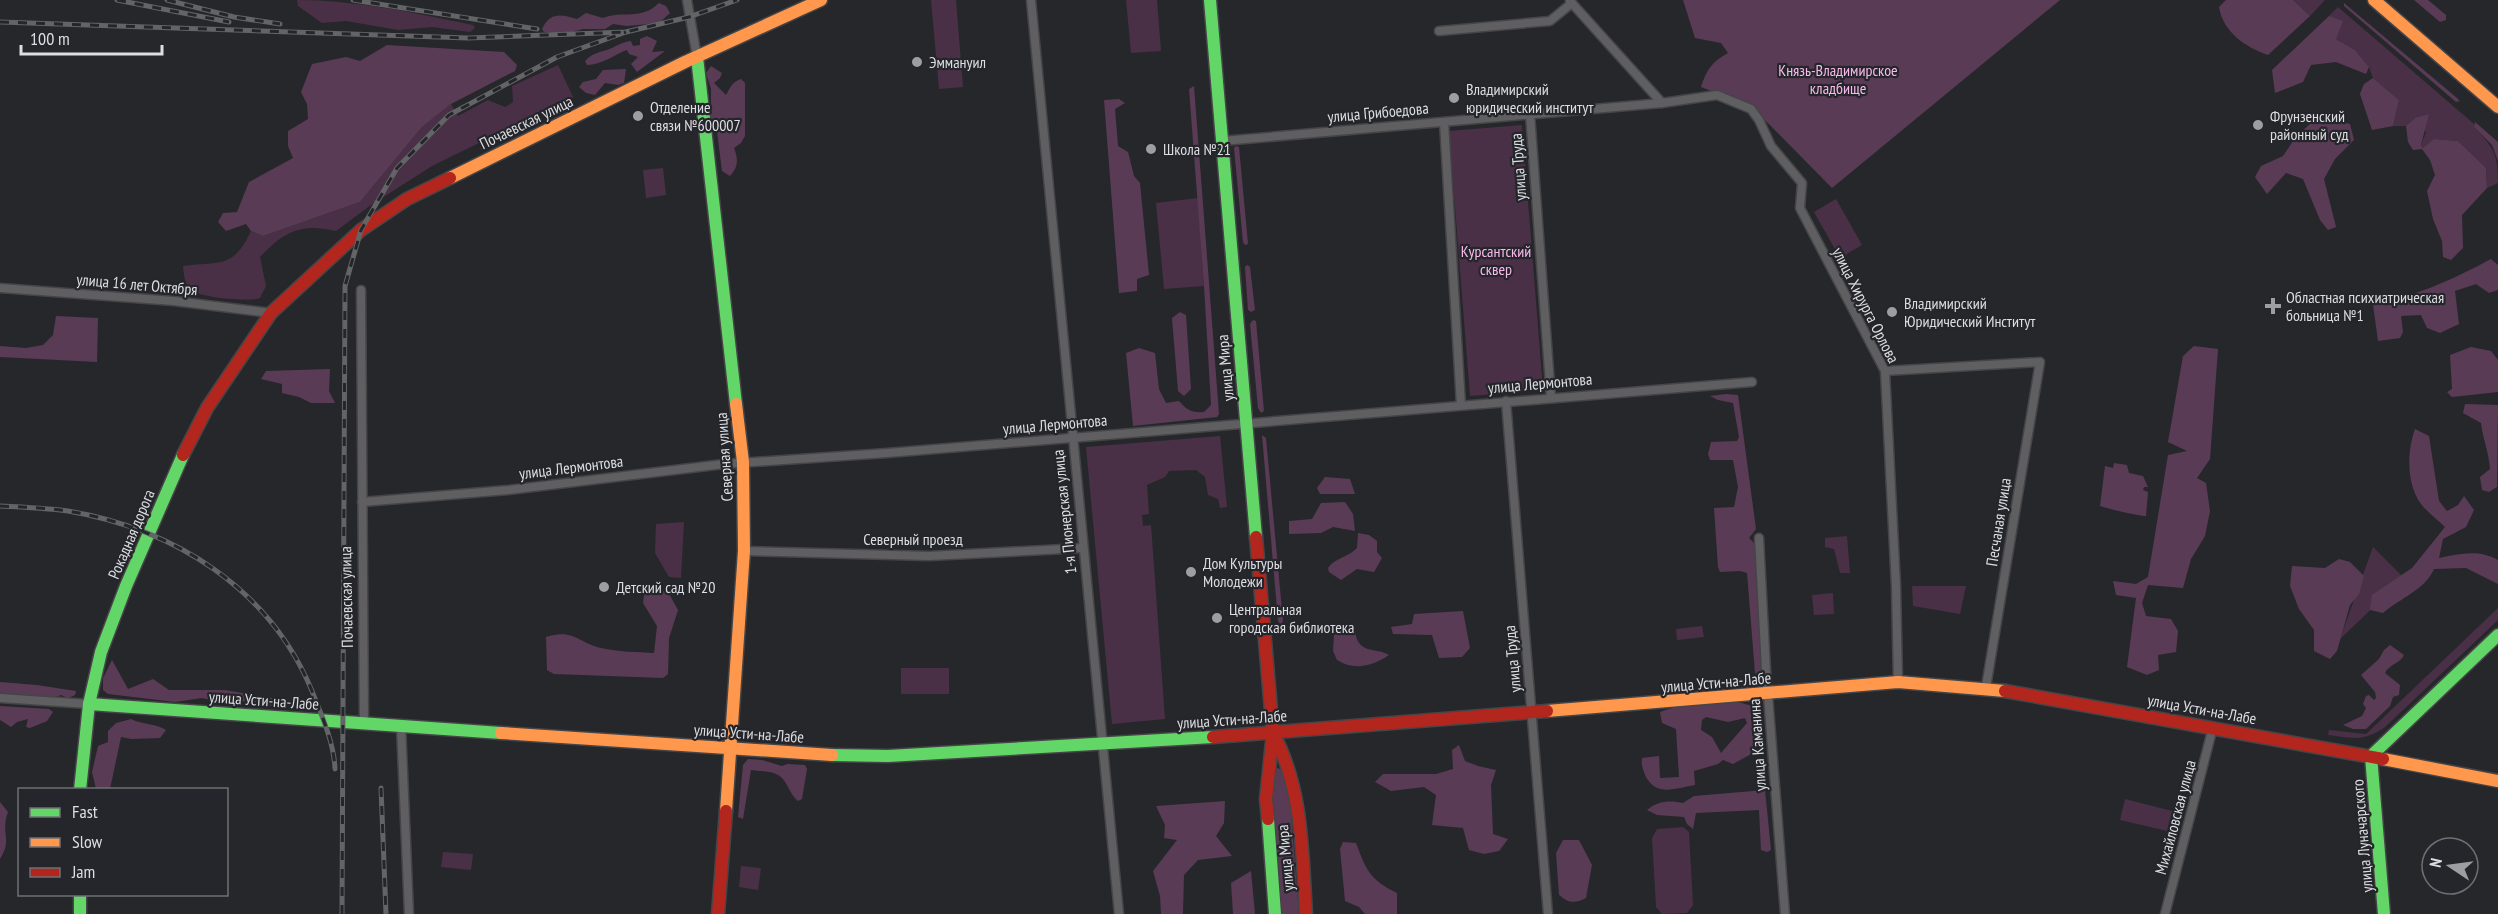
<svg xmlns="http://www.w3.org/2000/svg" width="2498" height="914" font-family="'PT Sans Narrow',sans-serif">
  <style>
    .green { fill: #4a3046 }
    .forest { fill: #5a3b55; fill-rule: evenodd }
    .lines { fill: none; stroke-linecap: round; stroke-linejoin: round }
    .street-casing { stroke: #454548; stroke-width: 11 }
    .fast-casing { stroke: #454548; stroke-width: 15 }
    .slow-casing { stroke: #454548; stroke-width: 15 }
    .jam-casing { stroke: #454548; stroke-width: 15 }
    .street { stroke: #5f5f61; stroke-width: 8 }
    .fast { stroke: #63d668; stroke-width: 12 }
    .slow { stroke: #ff974d; stroke-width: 12 }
    .jam { stroke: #b3261e; stroke-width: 12 }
    .rail-casing { stroke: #636466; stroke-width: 5 }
    .rail { stroke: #25262b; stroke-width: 3; stroke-dasharray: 9; stroke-linecap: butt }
    .poi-dot { fill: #9d9ea2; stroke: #25262b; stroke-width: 2 }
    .labels { text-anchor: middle; stroke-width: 4.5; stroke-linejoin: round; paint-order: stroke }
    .poi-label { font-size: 16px; fill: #dddee2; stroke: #25262b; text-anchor: start }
    .park-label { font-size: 16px; fill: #f9b9ec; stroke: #25262b }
    .street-label { font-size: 16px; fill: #dddee2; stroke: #25262b }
  </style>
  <rect width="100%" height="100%" fill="#26272a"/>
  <g class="green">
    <path d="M 297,0 C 356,0 415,13 473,25 L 475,28 L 470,32 L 432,27 L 398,30 L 346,21 L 322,23 L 298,6 Z"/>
    <path d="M 931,0 L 956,0 L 963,87 L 939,89 Z"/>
    <path d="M 1126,0 L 1157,0 L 1161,51 L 1131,53 Z"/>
    <path d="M 2293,0 L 2325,0 L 2310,16 Z"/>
    <path d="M 2338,7 L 2474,124 L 2474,127 C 2494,148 2498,154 2498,183 L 2487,188 L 2486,168 L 2458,141 L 2435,139 L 2424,148 L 2421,145 L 2426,132 L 2415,118 L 2406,126 L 2393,126 L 2399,100 L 2373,78 L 2369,67 L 2355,50 L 2336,39 L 2329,16 Z"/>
    <path d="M 558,65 L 573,97 L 432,166 L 371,205 L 336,231 C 301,223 285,231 260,257 L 266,286 L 260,298 C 248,302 199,298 190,289 C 184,283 184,274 183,266 C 221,261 233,269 251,231 L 263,236 L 360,202 L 422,127 L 451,104 L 458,116 L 488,100 L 505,107 L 513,102 L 512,86 Z"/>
    <path d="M 1522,125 L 1543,390 L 1470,396 L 1449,131 Z"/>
    <path d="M 663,168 L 666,195 L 646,198 L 643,170 Z"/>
    <path d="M 1198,198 L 1204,286 L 1164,289 L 1156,203 Z"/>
    <path d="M 1836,199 L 1862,245 L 1840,258 L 1814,212 Z"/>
    <path d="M 1220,436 L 1227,507 L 1220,508 L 1218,499 L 1208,495 L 1205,477 L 1196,470 L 1169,471 L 1165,477 L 1147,485 L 1149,514 L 1142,515 L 1143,526 L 1151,525 L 1165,719 L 1112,724 L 1086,447 Z"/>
    <path d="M 684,522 L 681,578 L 669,577 L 655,553 L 656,524 Z"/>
    <path d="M 1847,536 L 1850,573 L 1840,573 L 1834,549 L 1825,547 L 1825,538 Z"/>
    <path d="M 2373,547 L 2404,578 L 2340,639 Z"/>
    <path d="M 1912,586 L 1966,586 L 1960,614 L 1913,606 Z"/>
    <path d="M 1833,593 L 1834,614 L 1814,615 L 1812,595 Z"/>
    <path d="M 2498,608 L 2498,620 L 2384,728 C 2362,742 2353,738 2328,735 L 2329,730 L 2366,734 Z"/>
    <path d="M 1702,626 L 1704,637 L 1677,640 L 1676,629 Z"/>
    <rect x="901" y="668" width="48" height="26"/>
    <path d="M 2125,799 L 2172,811 L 2167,831 L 2120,820 Z"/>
    <path d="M 1683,827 L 1689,832 L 1693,905 L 1687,913 L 1662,914 L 1656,907 L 1652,838 L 1657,829 Z"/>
    <path d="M 443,852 L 473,854 L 471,870 L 441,867 Z"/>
    <path d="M 741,866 L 761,868 L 758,890 L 739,887 Z"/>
  </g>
  <g class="forest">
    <path d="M 1683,0 L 2060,0 L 1832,188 L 1751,106 L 1701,87 C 1707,69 1712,62 1728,53 L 1721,43 L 1695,38 Z"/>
    <path d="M 2226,0 L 2293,0 L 2310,16 L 2268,55 C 2245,47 2223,32 2219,7 Z"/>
    <path d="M 2414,0 L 2428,0 L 2446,15 L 2446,20 L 2440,22 Z"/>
    <path d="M 659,3 L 666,6 L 670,13 L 659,23 L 627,26 L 613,24 L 605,29 L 583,29 L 565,34 L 544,32 L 542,29 C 550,12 561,14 577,19 L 586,13 L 603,18 C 623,10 641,21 659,3 Z"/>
    <path d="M 2344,3 L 2457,98 L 2460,101 L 2456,102 L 2344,6 Z"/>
    <path d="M 2329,16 L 2343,21 L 2336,39 L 2355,50 L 2369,67 L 2366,74 L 2336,62 L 2311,65 L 2303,82 L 2275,93 L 2272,70 Z"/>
    <path d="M 647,36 L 657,41 L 652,52 L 665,51 L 637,72 L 631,64 L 638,57 L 629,54 L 627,50 C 613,55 602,65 587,65 L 585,61 C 593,53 597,53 607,50 C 616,47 621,42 631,41 L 633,46 L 640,45 L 640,39 Z"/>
    <path d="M 387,45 L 504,52 L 517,65 L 515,71 L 451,104 L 422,127 L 360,202 L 263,236 L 251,231 L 246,224 L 226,231 L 218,222 L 223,213 L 237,212 L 249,182 L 293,158 L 288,146 L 288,131 L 308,119 L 307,104 L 301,92 L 312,64 L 346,57 L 360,61 Z"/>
    <path d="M 711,66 L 722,73 L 720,78 L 714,83 L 726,95 C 730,88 732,82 741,79 L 745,83 L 745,136 L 741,143 L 734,148 C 738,158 739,167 730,176 L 722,171 L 717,132 L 711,129 L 711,89 L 706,73 Z"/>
    <path d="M 626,69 L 624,83 L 618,85 L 605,83 L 595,95 L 586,93 L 579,87 L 583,82 L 596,79 L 603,70 Z"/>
    <path d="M 2373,78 L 2399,100 L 2393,126 L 2372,130 L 2360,94 L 2364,84 Z"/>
    <path d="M 1194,86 L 1219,414 L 1217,417 L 1133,426 L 1126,353 L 1139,348 L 1155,353 L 1159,389 L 1166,403 L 1179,401 C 1187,410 1191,413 1204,412 L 1211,405 L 1204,286 L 1189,89 Z"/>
    <path d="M 1119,99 L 1125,103 L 1115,109 L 1118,146 L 1128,152 L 1134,176 L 1140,183 L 1149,275 L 1137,279 L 1137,291 L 1119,293 L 1104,100 Z"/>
    <path d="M 2429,114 L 2421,145 L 2423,148 L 2434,139 L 2458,141 L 2486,168 L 2487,188 L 2462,215 L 2463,248 L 2451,260 L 2443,257 L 2442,241 L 2433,219 L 2427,191 L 2435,175 L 2430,160 L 2422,149 L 2413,150 L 2408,142 L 2406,126 L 2415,118 Z"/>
    <path d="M 2333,120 L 2350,124 L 2354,140 L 2335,159 L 2324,179 L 2336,227 L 2328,230 L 2320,220 L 2303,179 L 2286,173 L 2267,194 L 2255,177 L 2261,166 L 2283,156 L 2295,138 L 2310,124 Z"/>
    <path d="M 2475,122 L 2498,142 L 2498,161 L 2492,145 L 2474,127 Z"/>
    <path d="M 1236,146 L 1239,147 L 1248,244 L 1245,245 L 1243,242 L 1234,148 Z"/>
    <path d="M 2491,259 L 2498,265 L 2498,290 L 2489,293 L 2476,284 L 2455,291 L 2459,324 L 2440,333 L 2427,328 L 2421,315 L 2401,316 L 2403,332 L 2400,338 L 2378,341 L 2373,305 C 2418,295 2450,281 2491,259 Z"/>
    <path d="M 1247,265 L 1250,267 L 1255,310 L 1251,312 L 1248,310 L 1245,267 Z"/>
    <path d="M 1180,312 L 1186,315 L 1191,389 L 1184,396 L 1178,391 L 1172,318 Z"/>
    <path d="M 56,316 L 98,318 L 97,362 L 0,357 L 0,346 L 26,348 L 43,345 L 53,335 Z"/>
    <path d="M 1253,320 L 1256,321 L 1264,411 L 1261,413 L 1258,408 L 1250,324 Z"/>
    <path d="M 2194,346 L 2218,349 L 2210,459 L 2197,478 L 2206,483 L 2210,511 L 2205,536 L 2191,559 L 2183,588 L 2148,585 L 2142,603 L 2146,616 L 2171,619 L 2178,631 L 2176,652 L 2158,655 L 2159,670 L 2147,675 L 2127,667 L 2136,598 L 2116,595 L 2113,581 L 2136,584 L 2148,577 L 2168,455 L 2187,451 L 2168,442 L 2183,356 Z"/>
    <path d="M 2471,347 L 2491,351 L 2498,360 L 2498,392 L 2452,397 L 2447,392 L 2452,389 L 2450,355 Z"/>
    <path d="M 330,369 L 329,391 L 335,403 L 311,403 L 299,397 L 282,393 L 282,384 L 261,379 L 266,371 Z"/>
    <path d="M 1726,394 L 1738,395 L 1756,529 L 1749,538 L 1755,544 L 1763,669 L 1759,674 L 1755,673 L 1747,573 L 1740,571 L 1720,572 L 1718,567 L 1714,508 L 1734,507 L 1738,487 L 1733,460 L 1710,460 L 1708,454 L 1711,442 L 1737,441 L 1739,437 L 1733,403 L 1718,400 L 1710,396 Z"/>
    <path d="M 2465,404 L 2498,405 L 2497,487 L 2489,492 L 2482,490 L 2480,477 L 2490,469 C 2489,453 2483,439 2481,423 L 2463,413 Z"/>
    <path d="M 2415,429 L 2429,436 L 2439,501 L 2447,511 L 2458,505 L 2464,496 L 2474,510 L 2466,527 L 2443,539 L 2439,558 C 2460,554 2478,549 2498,560 L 2498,584 L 2466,568 L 2434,569 C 2425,590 2400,598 2383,613 L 2370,610 L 2372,595 L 2412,568 L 2445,527 C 2438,520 2427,512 2421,504 C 2406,483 2407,451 2415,429 Z"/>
    <path d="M 1262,435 L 1266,438 L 1283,621 L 1281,625 L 1278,621 Z"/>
    <path d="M 2114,463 L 2127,465 L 2129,473 L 2143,476 L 2148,487 L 2144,487 L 2143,490 L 2148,492 L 2146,516 C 2138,516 2109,509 2100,506 L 2105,466 L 2113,468 Z"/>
    <path d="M 1325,477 L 1350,479 L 1355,494 L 1320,494 L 1317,488 Z"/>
    <path d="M 1345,502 L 1353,514 L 1355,531 L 1333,527 L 1321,533 L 1289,534 L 1289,521 L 1312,519 L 1321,503 Z"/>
    <path d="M 1358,533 L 1369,535 L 1377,541 L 1377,552 L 1382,558 L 1374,572 L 1357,569 L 1341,580 L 1329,572 L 1328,568 C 1334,558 1349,557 1357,548 Z"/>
    <path d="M 2339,559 L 2350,562 L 2364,576 L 2359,594 L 2350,605 L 2337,651 L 2330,659 L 2314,651 L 2314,630 L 2299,609 L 2290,586 L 2292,566 L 2325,568 Z"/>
    <path d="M 645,588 L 668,592 L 678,610 L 669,638 L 668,674 L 663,678 L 554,674 L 547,670 L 546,637 C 573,628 579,643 601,648 C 618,652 637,652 654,653 L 657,626 L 643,603 Z"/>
    <path d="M 1463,611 L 1470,648 L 1462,657 L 1439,658 L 1432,635 L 1393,634 L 1391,627 L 1412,624 L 1414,614 Z"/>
    <path d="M 1355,630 C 1357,655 1376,647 1389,655 C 1373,666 1354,671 1337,660 L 1333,651 L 1334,635 L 1342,631 Z"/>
    <path d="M 2390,645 L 2404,655 C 2400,664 2389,664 2385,673 L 2400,685 L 2399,695 L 2393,697 L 2390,706 L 2366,729 L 2353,729 L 2343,725 L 2362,716 L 2366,708 L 2363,704 L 2366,696 L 2369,695 L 2374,700 L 2376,698 L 2375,692 L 2361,675 L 2379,659 L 2384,650 Z"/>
    <path d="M 112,660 L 128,689 L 153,679 L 169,690 L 225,690 L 278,699 L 281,705 L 261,706 L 247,701 L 224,703 L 202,698 L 175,702 L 108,694 L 103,690 L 103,678 Z"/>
    <path d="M 0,682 L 37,685 L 76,691 L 75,695 L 68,698 L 61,695 L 53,698 L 0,694 Z"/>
    <path d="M 1720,702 L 1737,702 L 1753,706 L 1762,725 L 1753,753 L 1733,764 L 1723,760 L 1718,764 L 1694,771 L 1695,785 C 1676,788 1657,797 1646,777 C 1643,769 1641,766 1642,758 L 1659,756 L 1660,778 L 1679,777 L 1676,729 L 1662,723 L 1660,712 C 1679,704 1700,705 1720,702 ZM 1706,717 L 1728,722 L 1745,718 L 1747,723 L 1721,753 L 1712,737 L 1701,730 L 1702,720 Z"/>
    <path d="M 0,706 L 49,709 L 53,712 L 47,721 L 30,728 L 26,727 L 28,719 L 17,722 L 11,727 L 0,720 Z"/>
    <path d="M 131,719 C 143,725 155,723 166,730 L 160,738 L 131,739 L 121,737 L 110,789 L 96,789 L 92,772 L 98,746 L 108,742 L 108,731 L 116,723 Z"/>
    <path d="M 1459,745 L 1465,761 L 1478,766 L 1496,770 L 1491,785 L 1493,834 L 1508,839 L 1499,851 L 1484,854 L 1469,850 L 1463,828 L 1432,825 L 1436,795 L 1424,787 L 1391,791 L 1375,782 L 1383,774 L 1436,774 L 1453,769 L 1452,750 Z"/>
    <path d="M 748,759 L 762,760 L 782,766 L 787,764 L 805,765 L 807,769 L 802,799 L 798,801 C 789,794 787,778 776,774 C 769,771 758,771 751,770 L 743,819 L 738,817 L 743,765 Z"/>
    <path d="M 1278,768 C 1287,772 1287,780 1289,789 L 1299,914 L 1281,914 L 1271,789 L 1273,769 Z"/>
    <path d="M 1765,790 L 1771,850 L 1767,852 L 1761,850 L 1759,810 L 1696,813 L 1693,829 L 1687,824 L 1684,817 L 1657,815 L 1647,810 C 1657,801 1670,800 1683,803 L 1694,796 Z"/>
    <path d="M 1225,801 L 1224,823 L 1216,836 L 1232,856 L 1198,860 L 1184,875 L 1183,914 L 1161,914 L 1160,896 L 1153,871 L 1177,840 L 1164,838 L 1165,825 L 1156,806 Z"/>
    <path d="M 0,802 L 8,812 C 0,833 13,839 0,859 Z"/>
    <path d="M 1563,840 L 1579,840 L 1592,865 L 1586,898 C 1574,904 1569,903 1559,895 L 1556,853 Z"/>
    <path d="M 1343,842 L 1356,843 C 1366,870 1370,880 1397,893 L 1397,914 L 1365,914 L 1359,907 L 1345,901 L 1340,849 Z"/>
    <path d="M 1251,871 L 1255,914 L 1233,914 L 1231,883 Z"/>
  </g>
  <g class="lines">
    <g class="street-casing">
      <g id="street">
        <path d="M 687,0 L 697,57"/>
        <path d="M 1031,0 L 1119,914"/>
        <path d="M 1570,1 L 1662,103"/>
        <path d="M 1439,31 L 1550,21 L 1572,3"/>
        <path d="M 1530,114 L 1551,398"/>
        <path d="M 1444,122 L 1461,405"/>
        <path d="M 1222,141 L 1662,103 L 1717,95 L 1751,109 L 1759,120 L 1771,146 L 1802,183 L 1800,208 L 1885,371 L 1896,586 L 1898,682"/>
        <path d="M 0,288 L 174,301 L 271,313"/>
        <path d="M 361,290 L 364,723"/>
        <path d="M 1885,371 L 2040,362 L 1986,687"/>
        <path d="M 1506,401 L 1548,914"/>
        <path d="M 362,502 L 508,490 L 724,464 L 887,453 L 1752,382"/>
        <path d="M 1759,538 L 1766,670 L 1785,914"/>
        <path d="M 744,551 L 929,556 L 1083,548"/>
        <path d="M 0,698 L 89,704"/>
        <path d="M 401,725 L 409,914"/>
        <path d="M 2165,914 L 2213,727"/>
      </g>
    </g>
    <g class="fast-casing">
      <g id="fast">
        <path d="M 1210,0 L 1256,537"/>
        <path d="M 697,57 L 736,404"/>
        <path d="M 89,704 L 501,733"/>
        <path d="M 832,755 L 888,756 L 1213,737"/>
        <path d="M 2371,756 L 2498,635"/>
        <path d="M 2371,756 L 2384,914"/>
        <path d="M 80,790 L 89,704 L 101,652 L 126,586 L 183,455"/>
        <path d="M 1268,819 L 1275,914"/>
        <path d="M 80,894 L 80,914"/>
      </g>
    </g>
    <g class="slow-casing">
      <g id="slow">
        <path d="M 2374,0 L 2498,107"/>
        <path d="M 450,178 L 685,62 L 821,0"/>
        <path d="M 1547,711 L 1898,682 L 2005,691"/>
        <path d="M 501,733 L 832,755"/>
        <path d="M 2383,759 L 2498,781"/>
        <path d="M 726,811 L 744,551 L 743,462 L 736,404"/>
      </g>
    </g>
    <g class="jam-casing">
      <g id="jam">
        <path d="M 183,455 L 207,408 L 271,313 L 361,230 L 407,199 L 450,178"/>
        <path d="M 1256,537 L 1273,733 L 1266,799 L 1268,819"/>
        <path d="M 2005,691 L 2383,759"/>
        <path d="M 1273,733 C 1303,789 1302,852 1306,914"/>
        <path d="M 1213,737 L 1547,711"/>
        <path d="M 718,914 L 726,811"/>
      </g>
    </g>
    <use href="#street" class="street"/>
    <use href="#fast" class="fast"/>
    <use href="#slow" class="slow"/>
    <use href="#jam" class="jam"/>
    <g class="rail-casing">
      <g id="rail">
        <path d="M 117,0 L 229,22"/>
        <path d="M 167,0 L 234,17 L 280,24"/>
        <path d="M 353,0 L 537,29"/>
        <path d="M 0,22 L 468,38 L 626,32 L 689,17 L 737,0"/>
        <path d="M 0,506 C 23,507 46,508 68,511 C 175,529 270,589 312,691 C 322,716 334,743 335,769"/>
        <path d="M 381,788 L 386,914"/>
        <path d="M 342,914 L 345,286 L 361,230 L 397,168 L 449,115 L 557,57 L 626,32"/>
      </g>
    </g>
    <use href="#rail" class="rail"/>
  </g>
  <g class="poi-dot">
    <circle cx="917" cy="62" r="6"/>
    <circle cx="1454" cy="98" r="6"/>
    <circle cx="638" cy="116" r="6"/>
    <circle cx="2258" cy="125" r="6"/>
    <circle cx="1151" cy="149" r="6"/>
    <path d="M2270 297h6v6h6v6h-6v6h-6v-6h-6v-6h6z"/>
    <circle cx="1892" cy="312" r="6"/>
    <circle cx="1191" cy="572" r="6"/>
    <circle cx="604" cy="587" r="6"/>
    <circle cx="1217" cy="618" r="6"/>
  </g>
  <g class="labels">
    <g class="poi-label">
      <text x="929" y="68">Эммануил</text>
      <text x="1466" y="95">Владимирский<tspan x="1466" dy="18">юридический институт</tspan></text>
      <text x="650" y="113">Отделение<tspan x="650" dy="18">связи №600007</tspan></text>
      <text x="2270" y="122">Фрунзенский<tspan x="2270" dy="18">районный суд</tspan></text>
      <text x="1163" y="155">Школа №21</text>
      <text x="2286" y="303">Областная психиатрическая<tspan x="2286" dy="18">больница №1</tspan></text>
      <text x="1904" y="309">Владимирский<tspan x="1904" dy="18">Юридический Институт</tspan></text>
      <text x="1203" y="569">Дом Культуры<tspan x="1203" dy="18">Молодежи</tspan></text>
      <text x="616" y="593">Детский сад №20</text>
      <text x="1229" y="615">Центральная<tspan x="1229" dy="18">городская библиотека</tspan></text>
    </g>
    <g class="park-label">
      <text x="1838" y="76">Князь-Владимирское<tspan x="1838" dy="18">кладбище</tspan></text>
      <text x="1496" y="257">Курсантский<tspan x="1496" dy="18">сквер</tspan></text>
    </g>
    <g class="street-label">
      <text transform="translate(1378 112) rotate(-5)" y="6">улица Грибоедова</text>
      <text transform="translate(526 122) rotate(-26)" y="6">Почаевская улица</text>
      <text transform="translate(1518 167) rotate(-94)" y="6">улица Труда</text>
      <text transform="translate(137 284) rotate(5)" y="6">улица 16 лет Октября</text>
      <text transform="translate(1866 305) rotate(63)" y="6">улица Хирурга Орлова</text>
      <text transform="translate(1225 368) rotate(-95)" y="6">улица Мира</text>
      <text transform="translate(1540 383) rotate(-5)" y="6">улица Лермонтова</text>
      <text transform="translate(1055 424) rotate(-5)" y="6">улица Лермонтова</text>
      <text transform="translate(724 457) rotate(-94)" y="6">Северная улица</text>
      <text transform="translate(571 467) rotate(-7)" y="6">улица Лермонтова</text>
      <text transform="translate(1064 512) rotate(-96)" y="6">1-я Пионерская улица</text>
      <text transform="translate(1998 522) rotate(-81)" y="6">Песчаная улица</text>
      <text transform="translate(131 534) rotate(-67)" y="6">Рокадная дорога</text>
      <text x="913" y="545">Северный проезд</text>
      <text transform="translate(346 597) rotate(-91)" y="6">Почаевская улица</text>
      <text transform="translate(1512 659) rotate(-95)" y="6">улица Труда</text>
      <text transform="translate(1716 682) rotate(-5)" y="6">улица Усти-на-Лабе</text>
      <text transform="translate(264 700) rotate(4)" y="6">улица Усти-на-Лабе</text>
      <text transform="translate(2202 709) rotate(10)" y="6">улица Усти-на-Лабе</text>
      <text transform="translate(1232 719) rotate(-4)" y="6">улица Усти-на-Лабе</text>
      <text transform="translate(749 733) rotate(4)" y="6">улица Усти-на-Лабе</text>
      <text transform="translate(1757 745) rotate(-94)" y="6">улица Каманина</text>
      <text transform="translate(2175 817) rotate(-75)" y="6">Михайловская улица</text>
      <text transform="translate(2362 836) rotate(-95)" y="6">улица Луначарского</text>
      <text transform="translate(1285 858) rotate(-95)" y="6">улица Мира</text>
    </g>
  </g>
  <rect x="18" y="788" width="210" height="108" fill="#25262b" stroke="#6f7074" stroke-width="1.5"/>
  <rect x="30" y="808" width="30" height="9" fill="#63d668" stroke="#6f7074" stroke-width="1.5"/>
  <text x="72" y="818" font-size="18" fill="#dddee2">Fast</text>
  <rect x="30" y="838" width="30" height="9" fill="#ff974d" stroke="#6f7074" stroke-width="1.5"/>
  <text x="72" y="848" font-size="18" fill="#dddee2">Slow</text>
  <rect x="30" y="868" width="30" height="9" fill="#b3261e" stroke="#6f7074" stroke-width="1.5"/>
  <text x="72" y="878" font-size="18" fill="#dddee2">Jam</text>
  <g transform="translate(2450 866) rotate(283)"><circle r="28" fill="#25262b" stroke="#6f7074" stroke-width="1.5"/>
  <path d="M0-4.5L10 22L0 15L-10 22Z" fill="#9d9ea2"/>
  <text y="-9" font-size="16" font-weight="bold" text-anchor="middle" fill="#dddee2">N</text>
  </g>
  <path d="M21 45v9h141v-9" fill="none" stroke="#dddee2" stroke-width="3"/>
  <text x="30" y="45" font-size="18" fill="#dddee2" stroke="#25262b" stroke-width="4.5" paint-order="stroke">100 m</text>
</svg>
